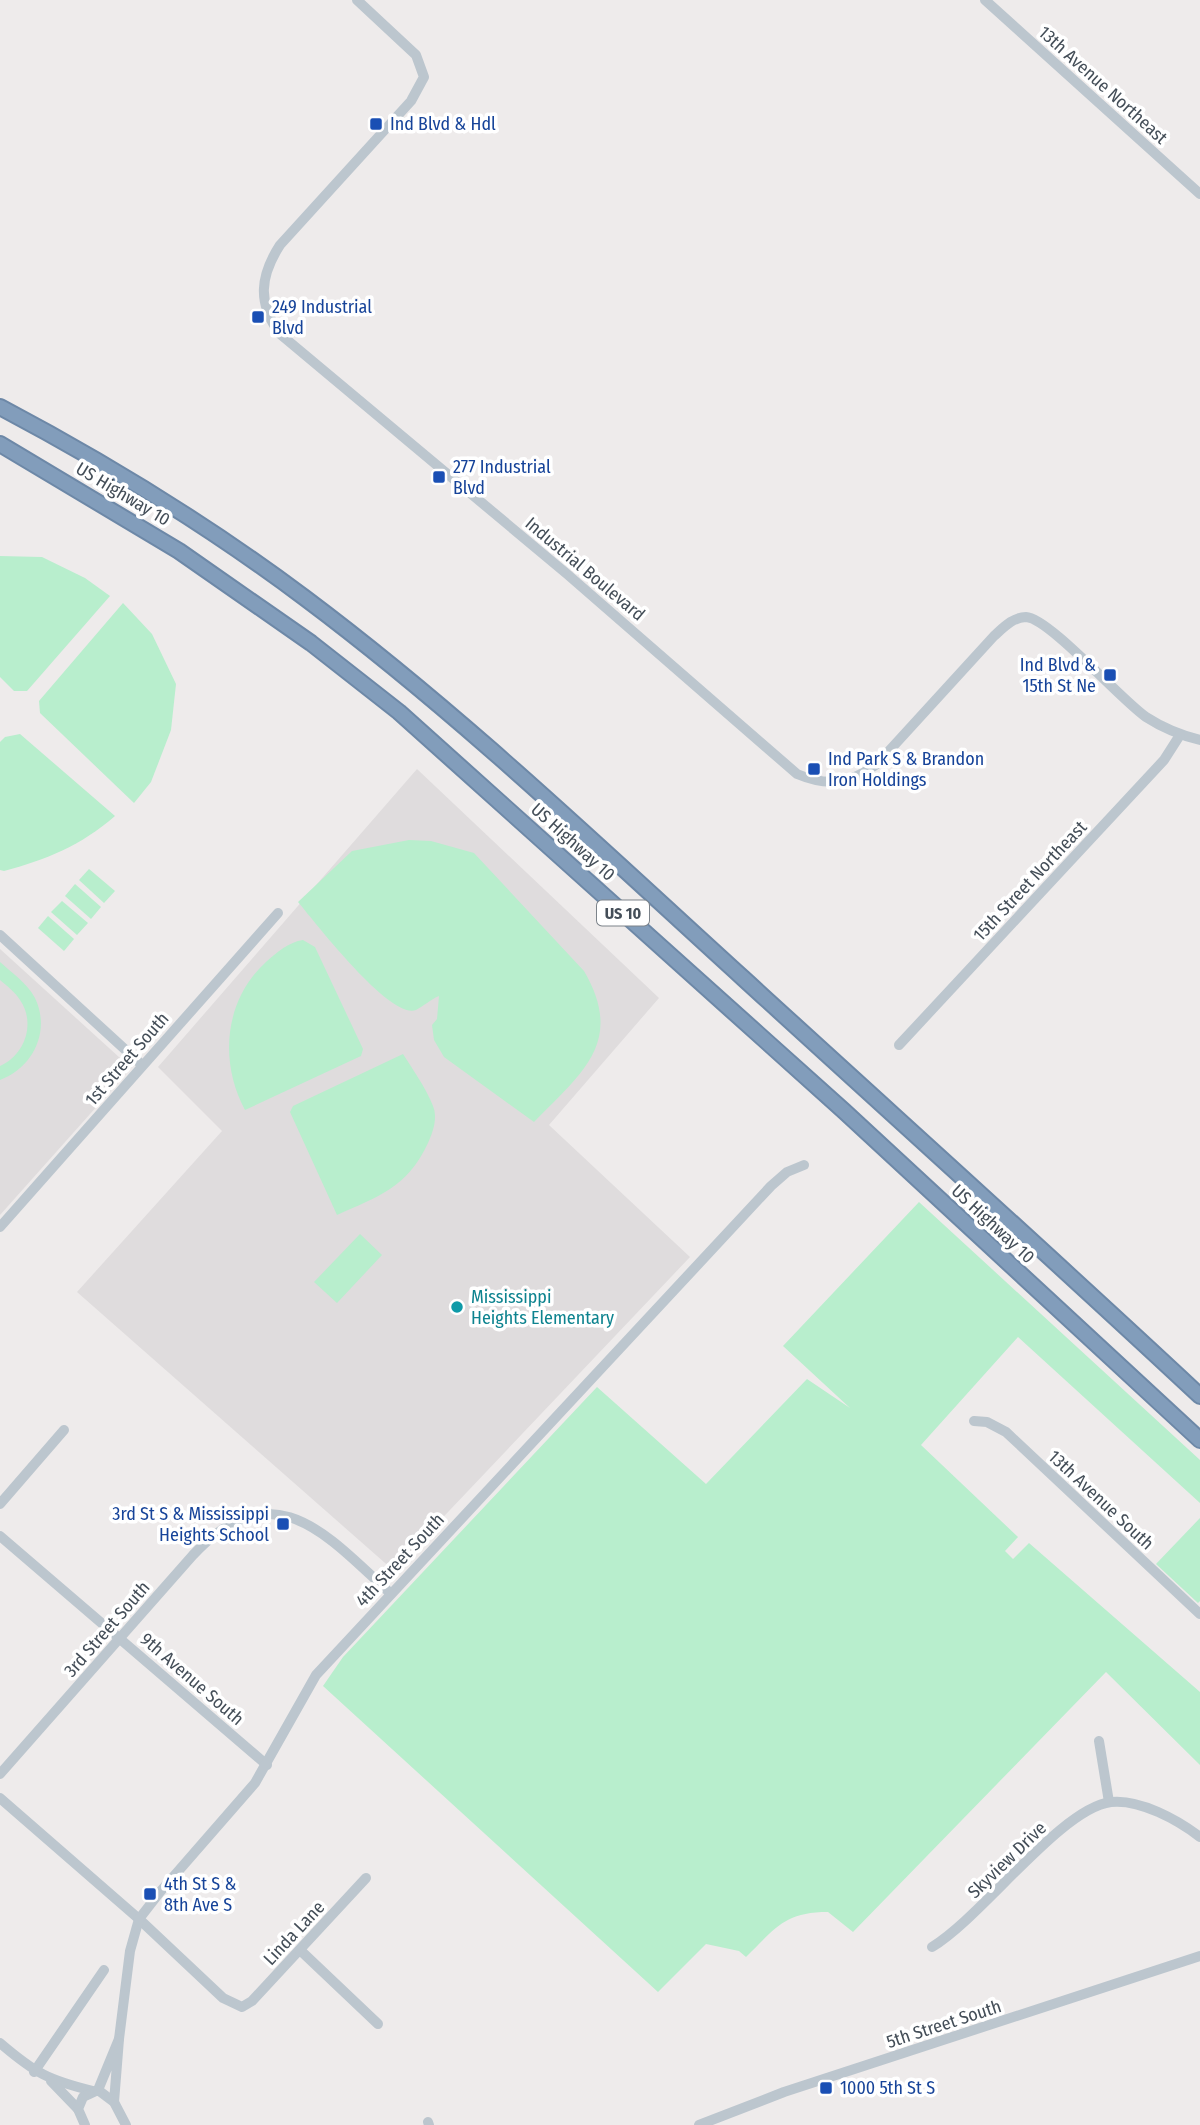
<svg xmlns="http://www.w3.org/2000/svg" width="1200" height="2125" font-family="'Fira Sans Condensed',sans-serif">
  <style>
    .education { fill: #dfdcdd }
    .green { fill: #b8eecd }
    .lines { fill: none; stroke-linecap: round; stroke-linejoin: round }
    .highway-casing { stroke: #6d88a7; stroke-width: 18 }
    .minor { stroke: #bcc6ce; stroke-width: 10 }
    .highway { stroke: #829dbb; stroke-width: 14 }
    .transit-dot { fill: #1a4fb4; stroke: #fff; stroke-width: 2.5 }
    .culture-dot { fill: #0f9aa8; stroke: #fff; stroke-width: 2.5 }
    .labels { text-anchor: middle; stroke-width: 7; stroke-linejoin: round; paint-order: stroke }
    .shield { fill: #fff; stroke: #7c838a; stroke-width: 2 }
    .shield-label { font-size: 16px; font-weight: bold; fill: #444e58 }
    .street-label { font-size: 18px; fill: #444e58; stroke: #fff }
    .transit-label { font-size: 18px; fill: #164399; stroke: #fff; text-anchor: start }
    .culture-label { font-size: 18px; fill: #0d838f; stroke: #fff; text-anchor: start }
  </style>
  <rect width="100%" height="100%" fill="#eeebeb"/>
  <g class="education">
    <path d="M 417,769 L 659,998 L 549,1125 L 690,1257 L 393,1570 L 77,1292 L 222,1131 L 158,1067 Z"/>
    <path d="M 0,949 L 131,1068 L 0,1215 Z"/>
  </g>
  <g class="green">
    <path d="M 0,556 L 42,557 L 85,578 L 110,596 L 27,691 L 14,691 L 0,677 Z"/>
    <path d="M 123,603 L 152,634 L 176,684 L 171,730 L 151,782 L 134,803 L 40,713 L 39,701 Z"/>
    <path d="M 20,734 L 115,816 C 80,846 48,859 4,871 L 0,870 L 0,742 L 5,737 Z"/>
    <path d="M 409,840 L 431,841 L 474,853 L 584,971 C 626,1043 580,1074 534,1122 L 444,1057 L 434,1040 L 432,1025 L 437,1019 L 439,996 C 431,999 424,1006 416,1010 C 390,1020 315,922 298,902 L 352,851 Z"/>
    <path d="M 89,869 L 115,891 L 104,903 L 79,880 Z"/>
    <path d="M 75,884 L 101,907 L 91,919 L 65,896 Z"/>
    <path d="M 62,901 L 88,923 L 77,935 L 51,912 Z"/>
    <path d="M 48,916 L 74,939 L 64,951 L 38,928 Z"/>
    <path d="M 303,940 L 315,947 L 363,1049 L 361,1056 L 245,1110 C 219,1062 224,1000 266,962 C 277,952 289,942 303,940 Z"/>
    <path d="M 0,962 C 12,973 27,983 35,998 C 51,1031 33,1068 0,1080 L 0,1066 C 25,1055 36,1023 20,1000 C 15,992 7,986 0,980 Z"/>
    <path d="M 403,1054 C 413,1070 426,1088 433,1106 C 438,1118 433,1132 428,1143 C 407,1188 379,1196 337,1215 L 290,1112 L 293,1106 Z"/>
    <path d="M 919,1202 L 1200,1460 L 1200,1503 L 1018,1337 L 921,1445 L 1018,1537 L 1005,1551 L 1013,1559 L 1029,1543 L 1200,1692 L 1200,1765 L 1106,1672 L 853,1932 L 828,1912 C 784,1912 776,1928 746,1957 L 739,1951 L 706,1944 L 658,1992 L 323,1686 L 343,1657 L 597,1387 L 706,1484 L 807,1379 L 850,1408 L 783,1346 Z"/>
    <path d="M 360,1234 L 382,1255 L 337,1303 L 314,1282 Z"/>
    <path d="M 1200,1518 L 1200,1601 L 1198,1603 L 1156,1564 Z"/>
  </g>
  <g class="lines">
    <g class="highway-casing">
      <g id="highway">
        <path d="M 0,407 C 106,463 209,526 305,598 C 460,714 600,848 743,978 C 895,1117 1049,1255 1200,1396"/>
        <path d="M 0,444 L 179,551 L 311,643 L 399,712 L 844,1111 L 1200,1440"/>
      </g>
    </g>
    <g class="minor">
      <path d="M 357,0 L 416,55 L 424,77 L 411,101 L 280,245 C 260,276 257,303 280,334 L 567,574 L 797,774 C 828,787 850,784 877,764 L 994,636 C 1003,628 1013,617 1026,617 C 1049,618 1121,700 1146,717 C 1163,728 1180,735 1200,740"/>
      <path d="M 985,0 L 1200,194"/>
      <path d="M 0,935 L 142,1065"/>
      <path d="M 899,1045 L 1164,760 L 1180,735"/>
      <path d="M 0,1227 L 278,913"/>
      <path d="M 974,1421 L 987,1422 L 1006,1432 L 1200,1614"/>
      <path d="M 0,1504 L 64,1430"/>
      <path d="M 0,1536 L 267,1765"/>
      <path d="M 1099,1741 L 1109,1802"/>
      <path d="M 0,1774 L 193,1555 C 273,1470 326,1534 390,1593"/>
      <path d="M 0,1798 L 139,1919 L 223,1998 L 242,2007 L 252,2001 L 366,1878"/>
      <path d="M 932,1947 C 982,1917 1061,1808 1111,1802 C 1140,1799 1178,1820 1200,1837"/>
      <path d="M 300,1950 L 378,2024"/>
      <path d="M 119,2039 L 130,1951 L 139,1919 L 160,1892 L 255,1783 L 316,1675 L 771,1186 L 787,1172 L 804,1165"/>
      <path d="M 0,2043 C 35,2073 48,2080 93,2091"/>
      <path d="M 34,2072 L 104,1970"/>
      <path d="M 51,2081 L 78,2109"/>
      <path d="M 98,2090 L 119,2039 L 114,2102"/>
      <path d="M 428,2122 L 429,2125"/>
      <path d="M 85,2125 L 78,2109 L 83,2097 L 98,2090 L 114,2102 L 126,2125"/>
      <path d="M 699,2125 L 784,2092 L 1200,1956"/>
    </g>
    <use href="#highway" class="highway"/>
  </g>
  <g class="transit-dot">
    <rect x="369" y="117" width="14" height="14" rx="3.5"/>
    <rect x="251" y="310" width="14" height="14" rx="3.5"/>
    <rect x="432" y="470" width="14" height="14" rx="3.5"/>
    <rect x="1103" y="668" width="14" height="14" rx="3.5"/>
    <rect x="807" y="762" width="14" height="14" rx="3.5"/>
    <rect x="276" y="1517" width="14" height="14" rx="3.5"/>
    <rect x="143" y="1887" width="14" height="14" rx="3.5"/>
    <rect x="819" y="2081" width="14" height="14" rx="3.5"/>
  </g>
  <circle class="culture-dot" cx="457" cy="1307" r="7"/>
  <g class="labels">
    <rect class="shield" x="597" y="900.5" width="52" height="25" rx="5"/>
    <g class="shield-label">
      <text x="623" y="919">US 10</text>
    </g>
    <g class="street-label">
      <text transform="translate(1103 85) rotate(42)" y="6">13th Avenue Northeast</text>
      <text transform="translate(123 494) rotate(31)" y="6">US Highway 10</text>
      <text transform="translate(585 569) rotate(40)" y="6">Industrial Boulevard</text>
      <text transform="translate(573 842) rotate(42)" y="6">US Highway 10</text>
      <text transform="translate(1030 881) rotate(-47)" y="6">15th Street Northeast</text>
      <text transform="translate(127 1059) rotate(-49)" y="6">1st Street South</text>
      <text transform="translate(993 1224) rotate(43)" y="6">US Highway 10</text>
      <text transform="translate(1101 1500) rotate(43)" y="6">13th Avenue South</text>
      <text transform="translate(400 1560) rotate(-47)" y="6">4th Street South</text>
      <text transform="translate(107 1629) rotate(-49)" y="6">3rd Street South</text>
      <text transform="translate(192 1679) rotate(41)" y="6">9th Avenue South</text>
      <text transform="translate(1007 1860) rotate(-44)" y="6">Skyview Drive</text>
      <text transform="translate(294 1933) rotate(-47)" y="6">Linda Lane</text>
      <text transform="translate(944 2024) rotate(-18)" y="6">5th Street South</text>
    </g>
    <g class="transit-label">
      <text x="390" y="130">Ind Blvd &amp; Hdl</text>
      <text x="272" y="313">249 Industrial<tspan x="272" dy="21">Blvd</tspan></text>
      <text x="453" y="473">277 Industrial<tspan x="453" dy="21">Blvd</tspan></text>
      <text x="1096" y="671" text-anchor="end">Ind Blvd &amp;<tspan x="1096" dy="21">15th St Ne</tspan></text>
      <text x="828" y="765">Ind Park S &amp; Brandon<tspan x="828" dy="21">Iron Holdings</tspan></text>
      <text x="269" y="1520" text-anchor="end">3rd St S &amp; Mississippi<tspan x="269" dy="21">Heights School</tspan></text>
      <text x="164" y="1890">4th St S &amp;<tspan x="164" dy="21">8th Ave S</tspan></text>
      <text x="840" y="2094">1000 5th St S</text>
    </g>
    <g class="culture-label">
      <text x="471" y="1303">Mississippi<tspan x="471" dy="21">Heights Elementary</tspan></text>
    </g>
  </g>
</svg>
